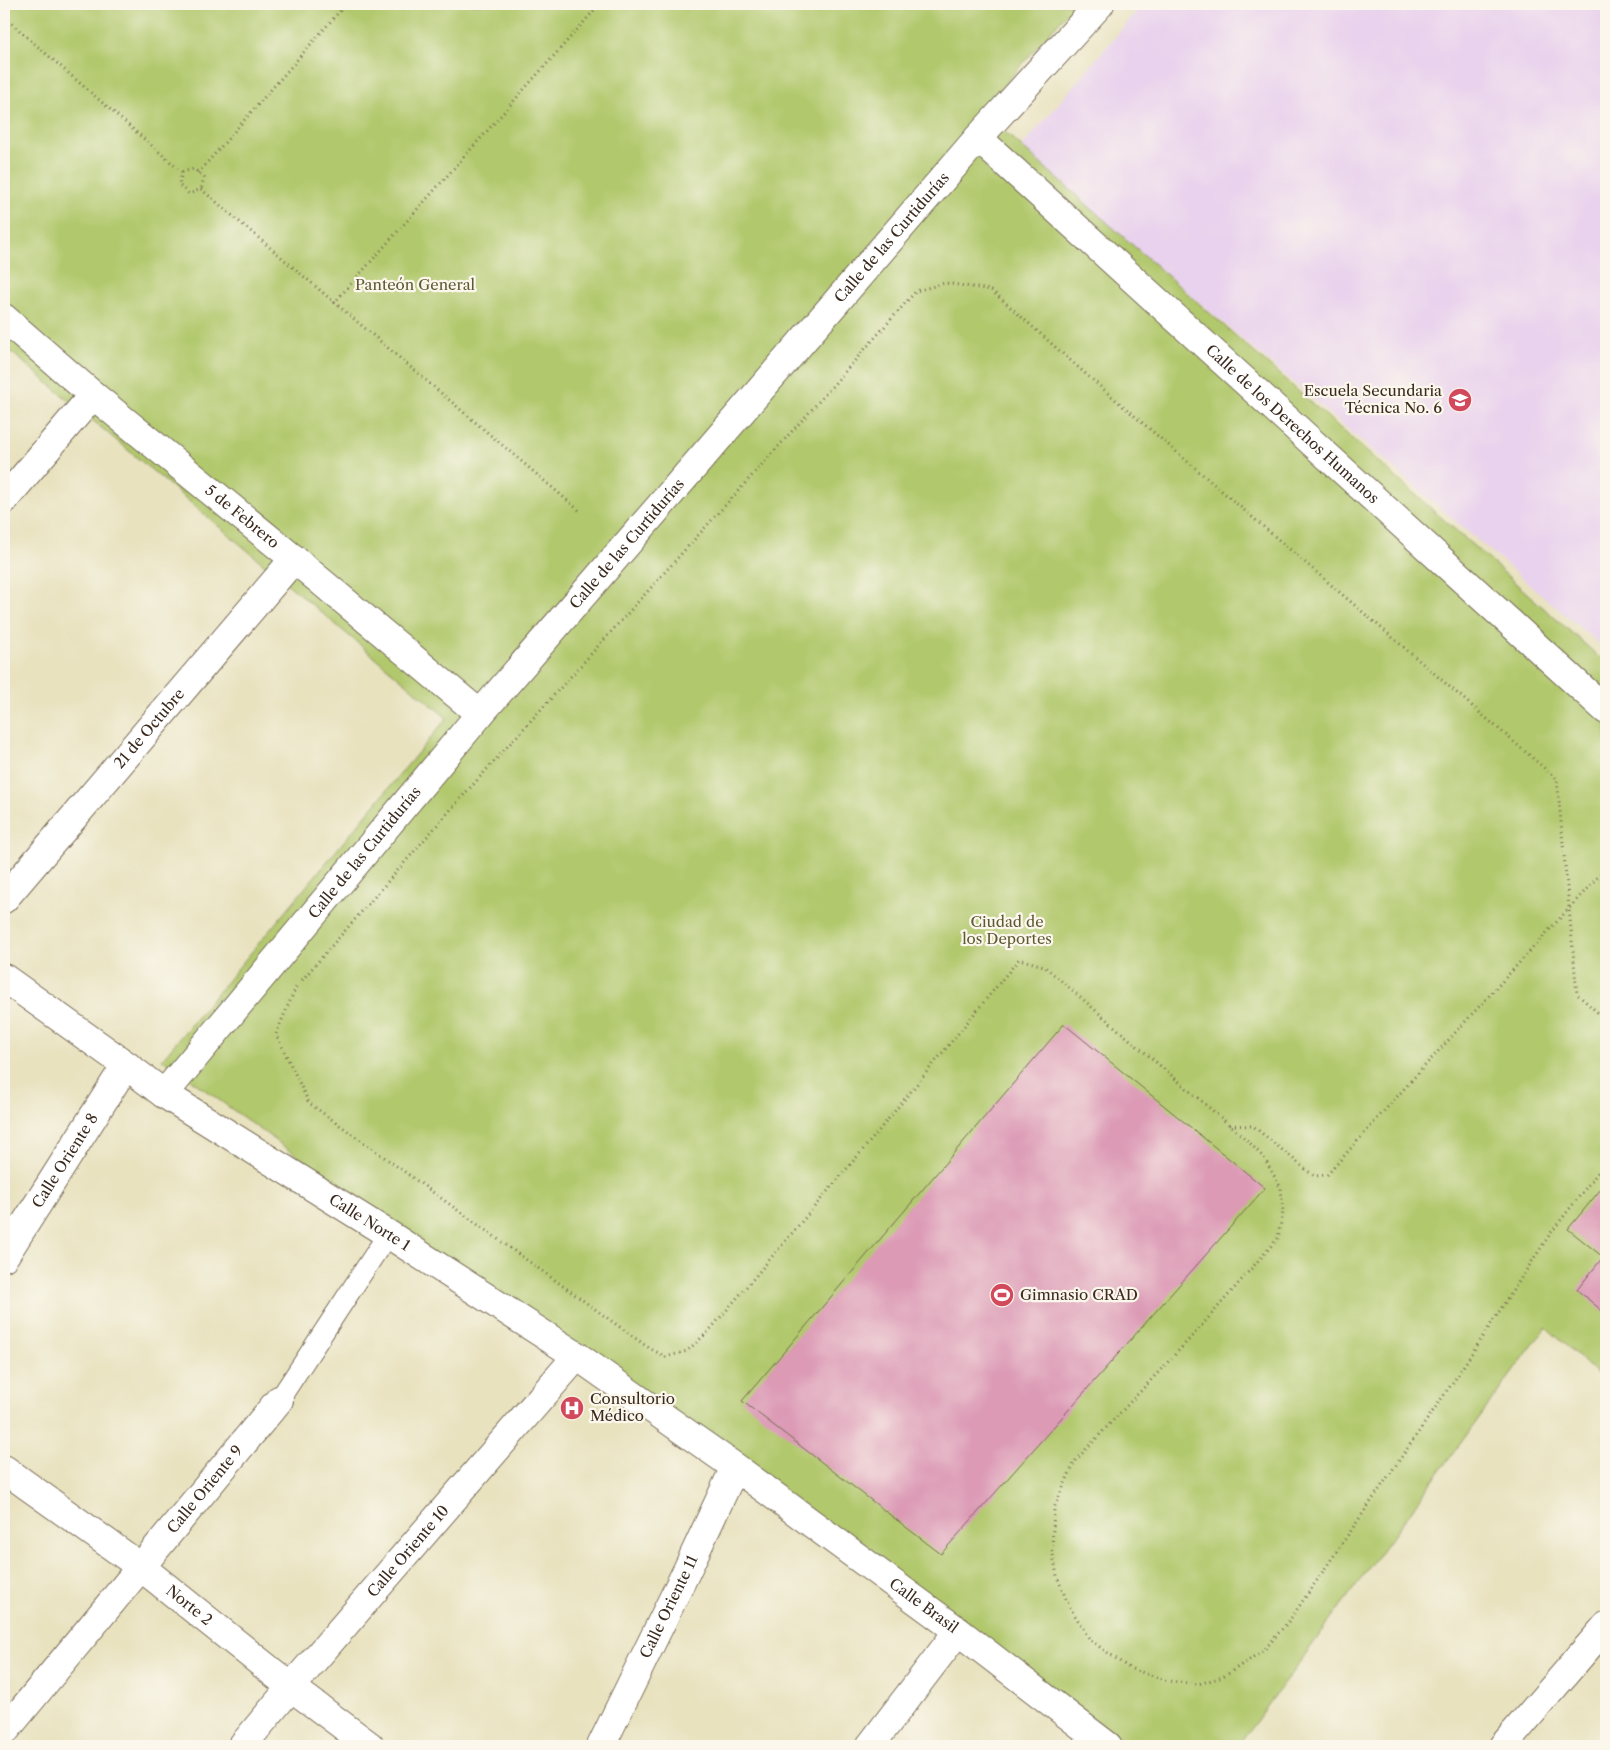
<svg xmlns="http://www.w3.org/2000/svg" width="1610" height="1750" font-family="'Libre Caslon Text',serif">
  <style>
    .built { fill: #e9d2ed }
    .green { fill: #b1c86c; stroke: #767945 }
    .building { fill: #dc9ab5 }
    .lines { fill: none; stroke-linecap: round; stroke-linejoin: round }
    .pedestrian-casing { stroke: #786a56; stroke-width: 22 }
    .minor-casing { stroke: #786a56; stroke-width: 30 }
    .path { stroke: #786a56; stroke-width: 3; stroke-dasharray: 1 4; stroke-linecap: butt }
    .pedestrian { stroke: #fff; stroke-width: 20 }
    .minor { stroke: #fff; stroke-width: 28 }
    .path-bridge { stroke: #786a56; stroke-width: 3; stroke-dasharray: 1 4; stroke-linecap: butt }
    .labels { text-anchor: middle; stroke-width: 4.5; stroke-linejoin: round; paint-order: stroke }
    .street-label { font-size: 15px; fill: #3b2a1e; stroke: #fbf7ec }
    .park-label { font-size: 15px; fill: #5e5935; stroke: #fbf7ec }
    .poi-label { font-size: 15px; fill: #3b2a1e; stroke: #fbf7ec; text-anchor: start }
  </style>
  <rect width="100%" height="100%" fill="#fbf7ec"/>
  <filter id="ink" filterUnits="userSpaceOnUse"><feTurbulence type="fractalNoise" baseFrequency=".02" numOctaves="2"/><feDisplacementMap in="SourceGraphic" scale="10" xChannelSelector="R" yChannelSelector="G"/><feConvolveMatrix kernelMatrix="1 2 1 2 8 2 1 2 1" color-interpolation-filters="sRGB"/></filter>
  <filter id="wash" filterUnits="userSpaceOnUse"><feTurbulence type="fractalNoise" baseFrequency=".0096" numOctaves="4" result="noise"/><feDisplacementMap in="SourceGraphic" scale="20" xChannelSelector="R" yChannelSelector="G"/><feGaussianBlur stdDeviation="1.12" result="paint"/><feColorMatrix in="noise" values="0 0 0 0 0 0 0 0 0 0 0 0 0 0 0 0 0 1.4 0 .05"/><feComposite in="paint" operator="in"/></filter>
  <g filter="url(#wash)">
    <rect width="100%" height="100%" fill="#e8e2bf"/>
    <path class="built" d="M 1143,4 L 1606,4 L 1606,650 L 1020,149 Z"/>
    <path class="green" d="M 4,4 L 1075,4 L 981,111 L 1606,663 L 1606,1382 L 1546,1327 L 1238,1746 L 1119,1746 L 162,1059 L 447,718 L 4,346 Z"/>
    <g id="blocks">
      <g class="building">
        <path d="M 1064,1024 L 1265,1188 L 941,1554 L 742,1401 Z"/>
        <path d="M 1606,1183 L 1606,1314 L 1577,1290 L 1603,1257 L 1568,1229 Z"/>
      </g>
    </g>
  </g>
  <g filter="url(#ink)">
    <use href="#blocks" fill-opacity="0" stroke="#786a56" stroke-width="1"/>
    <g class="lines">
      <g class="pedestrian-casing">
        <path id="pedestrian" d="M 279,1400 L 388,1234"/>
      </g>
      <g class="minor-casing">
        <g id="minor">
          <path id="s1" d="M 978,138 L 1606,710"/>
          <path id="s2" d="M 4,318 L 93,395 L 294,559 L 480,714"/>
          <path d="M 4,500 L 93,395"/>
          <path id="s3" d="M 4,899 L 294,559"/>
          <path id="s4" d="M 4,978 L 126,1065 L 164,1094 L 388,1234 L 577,1356 L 735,1467 L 958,1631 L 1108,1746"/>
          <path id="s5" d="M 164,1094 L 480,714 L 978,138 L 1100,4"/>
          <path id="s6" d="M 4,1257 L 126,1065"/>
          <path id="s7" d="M 4,1469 L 141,1567 L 291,1687 L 370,1746"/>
          <path id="s8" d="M 4,1732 L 279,1400"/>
          <path id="s9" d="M 242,1746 L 291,1687 L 577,1356"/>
          <path id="s10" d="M 601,1746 L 687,1570 L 735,1467"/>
          <path d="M 870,1746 L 958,1631"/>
          <path d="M 1503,1746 L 1606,1626"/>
        </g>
      </g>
      <g class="path">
        <path d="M 4,17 L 182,172"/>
        <path d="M 182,172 L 179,185 L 189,194 L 201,189"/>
        <path d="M 182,172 L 194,169 L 204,177 L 201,189"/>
        <path d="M 198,173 L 346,4"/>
        <path d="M 201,189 L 581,512"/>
        <path d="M 334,303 L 600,4"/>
        <path d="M 302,980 L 452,808 L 813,408 L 916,291 L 945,283 L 991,290 L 1088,376 L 1557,779 L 1577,994 L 1606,1020"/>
        <path d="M 296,987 L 276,1034 L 309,1103 L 649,1348 L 666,1357 L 687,1351 L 708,1332 L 872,1139 L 1019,959 L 1044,966 L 1248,1141 L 1264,1158 L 1281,1188 L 1283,1212 L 1278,1238 L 1197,1331 L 1075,1461 L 1054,1508 L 1052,1549 L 1057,1576 L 1068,1604 L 1090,1640 L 1129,1668 L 1168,1681 L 1198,1684 L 1223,1677 L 1264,1650 L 1289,1621 L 1455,1379 L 1550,1234 L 1606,1162"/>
        <path d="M 1230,1125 L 1253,1126 L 1314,1176 L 1327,1175 L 1411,1081"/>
      </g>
      <use href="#pedestrian" class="pedestrian"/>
      <use href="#minor" class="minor"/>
      <path class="path-bridge" d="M 1411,1081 L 1606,868"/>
    </g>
  </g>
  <defs>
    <g id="school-disc" transform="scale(1.25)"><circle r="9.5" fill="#d1495b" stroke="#fbf7ec"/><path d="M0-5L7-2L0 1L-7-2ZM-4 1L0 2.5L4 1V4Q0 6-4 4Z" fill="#fff"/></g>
    <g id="stadium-disc" transform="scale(1.25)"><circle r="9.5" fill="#d1495b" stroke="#fbf7ec"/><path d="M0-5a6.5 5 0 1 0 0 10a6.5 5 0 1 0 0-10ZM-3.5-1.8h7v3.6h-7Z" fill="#fff"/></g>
    <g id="hospital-disc" transform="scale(1.25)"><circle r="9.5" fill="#d1495b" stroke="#fbf7ec"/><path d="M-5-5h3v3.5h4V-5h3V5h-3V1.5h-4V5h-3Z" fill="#fff"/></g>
  </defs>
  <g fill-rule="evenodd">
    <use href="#school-disc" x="1460" y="400"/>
    <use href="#stadium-disc" x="1002" y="1295"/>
    <use href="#hospital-disc" x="572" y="1408"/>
  </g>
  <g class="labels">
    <g class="street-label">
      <text dy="5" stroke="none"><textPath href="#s5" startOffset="1124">Calle de las Curtidurías</textPath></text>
      <text dy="5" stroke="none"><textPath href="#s1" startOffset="425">Calle de los Derechos Humanos</textPath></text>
      <text dy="5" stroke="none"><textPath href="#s2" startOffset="310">5 de Febrero</textPath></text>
      <text dy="5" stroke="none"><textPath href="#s5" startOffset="719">Calle de las Curtidurías</textPath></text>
      <text dy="5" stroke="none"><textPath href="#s3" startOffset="224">21 de Octubre</textPath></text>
      <text dy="5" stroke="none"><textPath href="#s5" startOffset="314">Calle de las Curtidurías</textPath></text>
      <text dy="5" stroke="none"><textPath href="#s6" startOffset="114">Calle Oriente 8</textPath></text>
      <text dy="5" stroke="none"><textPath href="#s4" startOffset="440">Calle Norte 1</textPath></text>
      <text dy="5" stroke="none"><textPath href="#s8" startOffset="315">Calle Oriente 9</textPath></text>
      <text dy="5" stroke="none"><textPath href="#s9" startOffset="256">Calle Oriente 10</textPath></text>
      <text dy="5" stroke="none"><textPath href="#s7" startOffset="230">Norte 2</textPath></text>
      <text dy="5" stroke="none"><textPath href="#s4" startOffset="1114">Calle Brasil</textPath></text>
      <text dy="5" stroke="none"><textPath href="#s10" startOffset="155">Calle Oriente 11</textPath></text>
    </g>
    <g class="park-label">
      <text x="415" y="290">Panteón General</text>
      <text x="1007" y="927">Ciudad de<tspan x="1007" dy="17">los Deportes</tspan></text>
    </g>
    <g class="poi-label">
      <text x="1442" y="396" text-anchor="end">Escuela Secundaria<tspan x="1442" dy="17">Técnica No. 6</tspan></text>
      <text x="1020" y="1300">Gimnasio CRAD</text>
      <text x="590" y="1404">Consultorio<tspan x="590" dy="17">Médico</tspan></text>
    </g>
  </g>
  <rect width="1610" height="1750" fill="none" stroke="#fbf7ec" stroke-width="20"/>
</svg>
